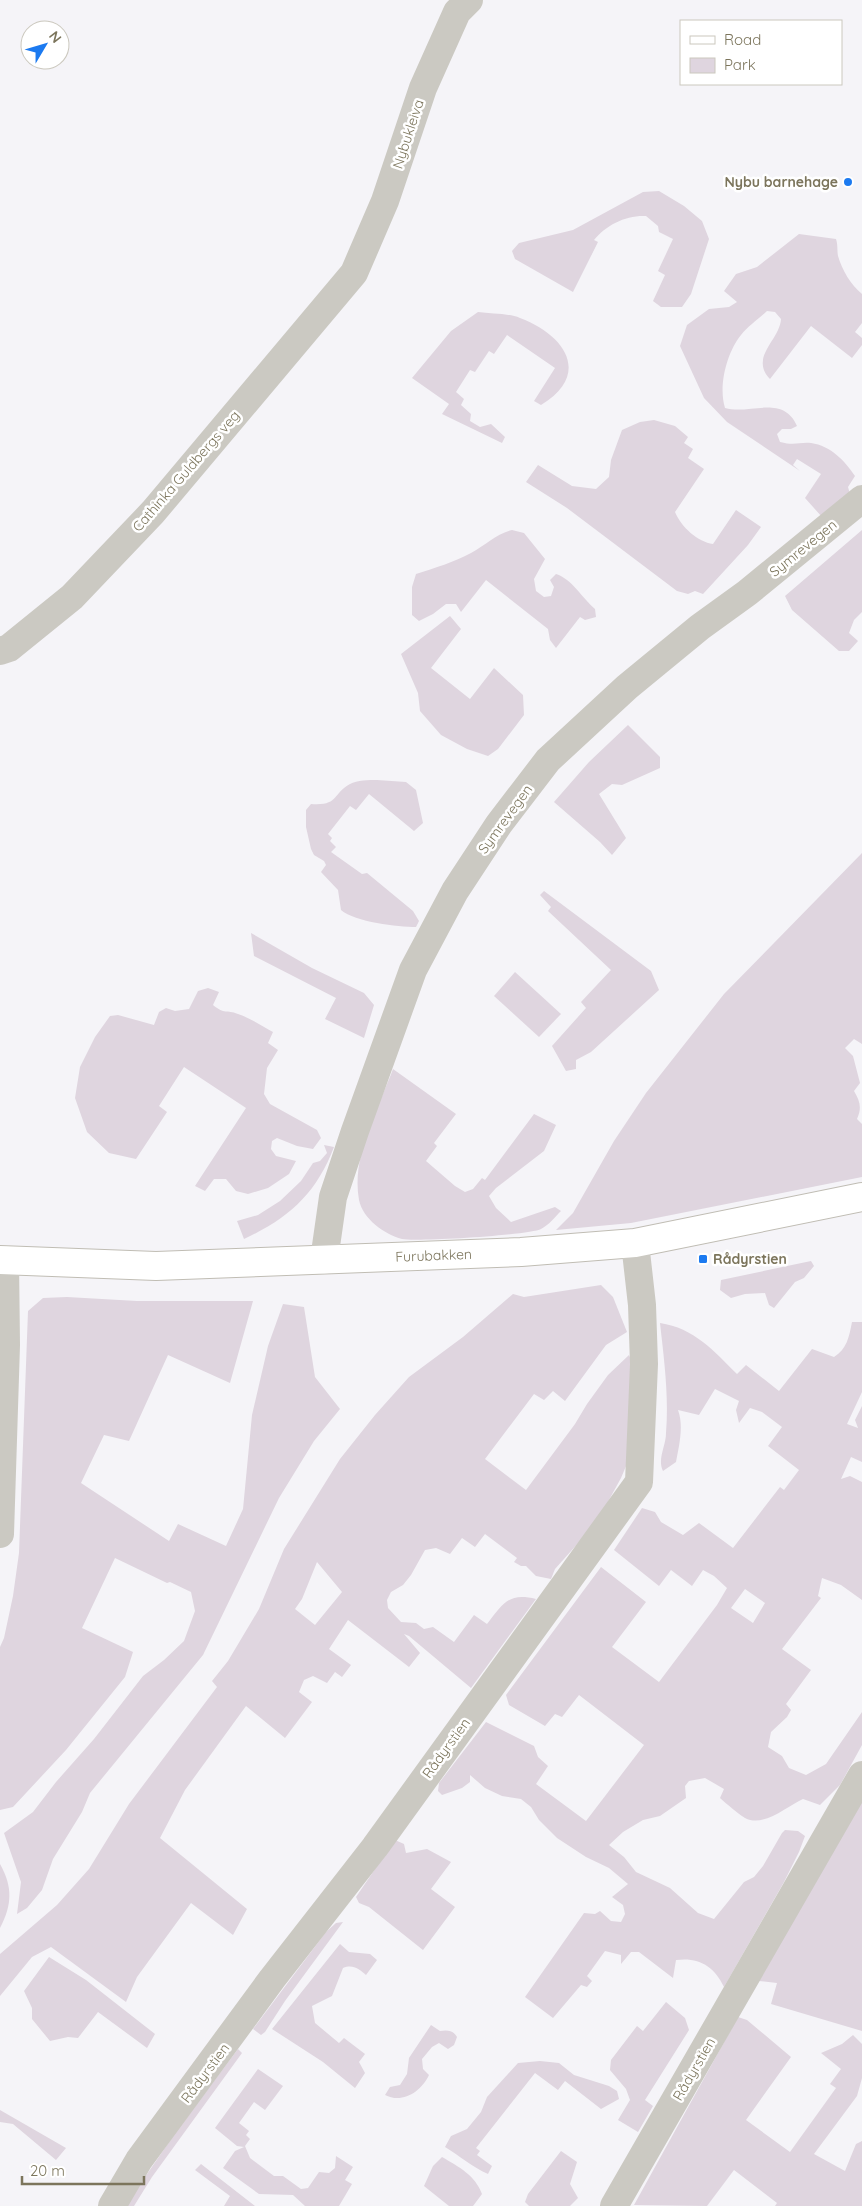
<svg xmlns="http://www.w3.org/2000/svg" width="862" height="2206" font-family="Quicksand,sans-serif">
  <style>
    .green { fill: #dfd5df; fill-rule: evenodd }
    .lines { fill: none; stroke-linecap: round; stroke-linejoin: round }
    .secondary-casing { stroke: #c0bdb4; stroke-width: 30 }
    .street { stroke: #cbc9c2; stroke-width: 28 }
    .secondary { stroke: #fff; stroke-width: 28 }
    .poi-dot { fill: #1c7af0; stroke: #fff; stroke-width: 2 }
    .labels { text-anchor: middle; stroke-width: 5; stroke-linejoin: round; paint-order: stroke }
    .street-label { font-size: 14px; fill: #7c755c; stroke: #fff }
    .poi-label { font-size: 14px; font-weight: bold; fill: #7c755c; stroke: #fff; text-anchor: end }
  </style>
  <rect width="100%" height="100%" fill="#f5f4f8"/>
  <g class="green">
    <path d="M 659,191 L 684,206 L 702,221 L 709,239 L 691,294 L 682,307 L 661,307 L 653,301 L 665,275 L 658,271 L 673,239 L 659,232 L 658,226 L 646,216 C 626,215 606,225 594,240 L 598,242 L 573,292 L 515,259 L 512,251 L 519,243 L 573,230 L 643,192 Z"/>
    <path d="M 799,234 L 836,239 C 838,245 837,250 838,256 C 842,270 851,285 862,294 L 862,323 L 855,332 L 862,338 L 862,345 L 852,358 L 811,326 L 770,379 C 749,357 780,340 781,319 L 775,312 L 767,311 C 759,319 748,326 741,335 C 727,352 718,386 725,408 C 750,415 783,394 797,426 L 791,429 L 782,429 L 777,434 L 780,442 C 795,446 799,442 811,443 C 831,446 844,460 855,476 L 848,487 L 850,494 L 822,517 L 805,498 L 821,474 L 797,459 L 793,465 L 800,471 L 727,422 L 704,398 L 680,346 L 687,325 L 709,309 L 729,307 L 737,302 L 724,291 L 736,274 L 757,267 Z"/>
    <path d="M 478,312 C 491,314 508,313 520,318 C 565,335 592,374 541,405 L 534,401 L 555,368 L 507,335 L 494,354 L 489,351 L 475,372 L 470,370 L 456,392 L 464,399 L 461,405 L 471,414 L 470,421 L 480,427 L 491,424 L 505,437 L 502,443 L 442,414 L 449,404 L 412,378 L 451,331 Z"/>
    <path d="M 654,420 L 675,426 L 688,437 L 684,443 L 693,449 L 688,458 L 704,469 L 675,512 C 681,527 698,542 713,544 L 736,510 L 761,527 L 748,545 L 703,594 L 695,591 L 688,594 L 677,591 L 567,508 L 526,482 L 538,465 L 572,486 L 596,489 L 609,477 L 611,460 L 622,430 L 640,422 Z"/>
    <path d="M 512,530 L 524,533 L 545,559 L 534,579 L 536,591 L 544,597 L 551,596 L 554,587 L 550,580 L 556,574 C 572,579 582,598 595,609 L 596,617 L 585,620 L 580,617 L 556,648 L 550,640 L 548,629 L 486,580 L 461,612 L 456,604 L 446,604 L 433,614 L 419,621 L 412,615 L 412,587 L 416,574 C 435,568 454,562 471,553 C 486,545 496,534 512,530 Z"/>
    <path d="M 862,530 L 862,612 L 854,620 L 849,633 L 858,641 L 849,651 L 839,651 L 792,610 L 785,596 Z"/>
    <path d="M 450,616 L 461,629 L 431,668 L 470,699 L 494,668 L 523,695 L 524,715 L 498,749 L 488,756 L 467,749 L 441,735 L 420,711 L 418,693 L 401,654 Z"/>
    <path d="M 628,725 L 660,757 L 660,768 L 622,785 L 612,784 L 599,794 L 626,838 L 612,855 L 600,842 L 554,802 L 589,762 Z"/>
    <path d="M 377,780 L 406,782 L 416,790 L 423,823 L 414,831 L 369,794 L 356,810 L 350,806 L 328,834 L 332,838 L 330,841 L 336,847 L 331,852 L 362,874 L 367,873 L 413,911 L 419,921 L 416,927 C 398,927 355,922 341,910 L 338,890 L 321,872 L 326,865 L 324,861 L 314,855 L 311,849 L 306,827 L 306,810 L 311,804 C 339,806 332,794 350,784 C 357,780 369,780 377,780 Z"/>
    <path d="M 862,853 L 862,1044 L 854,1039 L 845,1048 L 853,1056 L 860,1083 L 854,1091 C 860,1101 862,1108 857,1119 L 862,1124 L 862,1177 L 631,1223 L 556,1230 L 573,1213 L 614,1141 L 646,1093 L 724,994 Z"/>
    <path d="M 544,891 L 651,971 L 659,990 L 591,1052 L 576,1060 L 576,1069 L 566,1071 L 552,1046 L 586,1008 L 581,1002 L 611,970 L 548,911 L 551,907 L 540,895 Z"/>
    <path d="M 251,933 L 312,968 L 364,993 L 374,1005 L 364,1038 L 325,1019 L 336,998 L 254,956 Z"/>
    <path d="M 515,972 L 561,1014 L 539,1037 L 494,996 Z"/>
    <path d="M 208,988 L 219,992 L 213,1005 C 225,1015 226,1009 238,1014 C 250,1018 262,1026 273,1032 L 268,1043 L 278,1050 L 267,1068 L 264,1094 L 270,1104 L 317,1130 L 321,1138 L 313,1149 L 297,1146 L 277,1138 L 272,1141 L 271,1149 L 276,1156 L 296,1161 L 289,1174 L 268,1188 L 248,1194 L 236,1191 L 226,1179 L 214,1179 L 205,1191 L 195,1186 L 246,1108 L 184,1067 L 159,1106 L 167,1112 L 136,1159 L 109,1153 L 87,1132 L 75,1098 L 80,1067 L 95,1037 L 110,1016 L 118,1015 L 154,1025 L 159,1012 L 166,1008 L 175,1011 L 189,1009 L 198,991 Z"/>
    <path d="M 393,1069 L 456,1114 L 434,1143 L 437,1146 L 426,1161 L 455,1186 L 465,1192 L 473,1189 L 482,1178 L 485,1180 L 534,1114 L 556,1125 L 544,1151 L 496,1188 L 489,1196 L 496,1208 L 511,1222 L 555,1207 L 561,1211 C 555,1217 549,1225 541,1229 C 530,1235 416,1242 402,1239 C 384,1234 363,1219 359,1200 C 351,1156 378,1109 393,1069 Z"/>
    <path d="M 324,1145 L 334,1147 C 316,1194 289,1218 244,1239 L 237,1221 L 258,1215 L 280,1201 L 301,1181 L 313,1163 L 320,1161 L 327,1153 Z"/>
    <path d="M 811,1261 L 814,1266 L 804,1278 L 795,1282 L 774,1308 L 769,1305 L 765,1293 L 745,1294 L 731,1298 L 720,1290 L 721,1280 Z"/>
    <path d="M 601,1285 L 613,1297 L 627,1332 L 606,1345 L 565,1401 L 553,1391 L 544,1400 L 534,1394 L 485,1459 L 526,1490 L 575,1424 L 587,1404 L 608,1375 L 629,1355 L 635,1370 L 632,1452 L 621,1478 L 604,1509 L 588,1532 L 555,1569 L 551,1579 L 536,1576 L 526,1566 L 521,1566 L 514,1562 L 517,1558 L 485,1534 L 475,1547 L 462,1538 L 450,1554 L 436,1548 L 425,1550 L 411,1575 L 403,1585 L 391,1592 L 387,1600 L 388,1608 L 401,1622 L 416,1623 L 424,1629 L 433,1627 L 454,1642 L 474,1615 L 487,1624 C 503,1604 508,1592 536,1599 L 471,1688 L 409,1636 L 404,1634 L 420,1653 L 409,1667 L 348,1620 L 329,1649 L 351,1665 L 342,1677 L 335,1672 L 327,1683 L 313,1676 L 304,1680 L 299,1692 L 312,1702 L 285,1738 L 246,1706 L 185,1790 L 160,1838 L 247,1909 L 233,1935 L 191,1903 L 137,1977 L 126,2002 L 51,1947 L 32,1957 L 0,1996 L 0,1954 L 57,1905 L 89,1869 L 129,1804 L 217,1687 L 212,1681 L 228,1661 L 259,1609 L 284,1549 L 340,1459 L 375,1415 L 409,1377 L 463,1337 L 513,1294 L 524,1297 ZM 317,1562 L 342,1592 L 315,1625 L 295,1609 L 302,1599 Z"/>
    <path d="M 67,1297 L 137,1301 L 253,1301 L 230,1383 L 168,1355 L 129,1441 L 104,1435 L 81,1483 L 169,1541 L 178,1524 L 226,1546 L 243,1509 L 252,1415 L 268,1346 L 283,1304 L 304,1307 L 315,1377 L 340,1409 L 314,1441 L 279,1498 L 203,1655 L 90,1793 L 82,1812 L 53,1859 L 42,1890 L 27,1908 L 17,1914 L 21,1882 L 4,1833 L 33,1812 L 56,1782 L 94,1739 L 143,1676 L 164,1660 L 184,1641 L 195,1611 L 191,1592 L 170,1582 L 167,1583 L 115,1558 L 82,1628 L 133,1652 L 125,1677 L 66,1750 L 13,1807 L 0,1810 L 0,1647 L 4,1638 L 13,1596 L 19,1553 L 28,1311 L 43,1298 Z"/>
    <path d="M 852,1322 L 862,1322 L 862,1392 L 847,1424 L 858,1428 L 855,1420 L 862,1406 L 862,1462 L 851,1457 L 841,1479 L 850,1476 L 862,1482 L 862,1600 L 841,1585 L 822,1578 L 818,1596 L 821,1598 L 782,1649 L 811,1670 L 786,1704 L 791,1710 L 787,1717 L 771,1732 L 768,1747 L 782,1756 L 789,1768 L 806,1775 L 826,1764 L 862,1712 L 862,1745 L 840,1785 L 820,1805 L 803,1799 C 787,1806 764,1828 745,1818 C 737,1813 728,1805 720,1798 L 724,1789 L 705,1778 L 689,1781 L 685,1786 L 686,1798 L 660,1816 L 643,1820 L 623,1832 L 609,1845 L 624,1857 L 636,1872 L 670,1888 L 698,1913 L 714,1919 L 744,1882 L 754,1877 L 763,1866 L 782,1833 L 785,1830 L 798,1831 L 805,1836 L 799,1852 L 784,1882 L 724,1987 C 714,1966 699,1957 676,1960 L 673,1978 L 639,1952 L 631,1952 L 621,1964 L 621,1955 L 605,1951 L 587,1976 L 592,1981 L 587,1987 L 581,1985 L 553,2018 L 525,1997 L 584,1913 L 595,1914 L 600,1911 L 611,1921 L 621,1922 L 625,1914 L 623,1905 L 612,1897 L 628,1884 L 609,1868 L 586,1857 L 557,1838 L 539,1820 L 531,1807 L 521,1799 L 502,1796 L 485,1788 L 470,1775 L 470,1782 L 462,1788 L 442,1795 L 438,1791 L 439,1783 L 486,1722 L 534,1746 L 538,1757 L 548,1766 L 536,1784 L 586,1821 L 644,1745 L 579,1695 L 562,1717 L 555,1714 L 545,1726 L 509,1705 L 506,1695 L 601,1567 L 646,1602 L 612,1647 L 659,1682 L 717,1605 L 727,1588 L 714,1576 L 703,1570 L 692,1586 L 671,1570 L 659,1586 L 614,1550 L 642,1508 L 655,1512 L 661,1522 L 683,1535 L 699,1523 L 733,1548 L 780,1487 L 784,1490 L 799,1470 L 768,1446 L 782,1427 L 762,1412 L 750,1408 L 739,1423 L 736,1410 L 739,1401 L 715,1389 L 699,1415 L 678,1410 C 684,1426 679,1446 676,1462 L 663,1471 C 657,1459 666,1446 666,1433 C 669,1396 664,1359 660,1323 C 694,1328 714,1351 737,1374 L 746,1365 L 779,1391 L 812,1349 L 834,1357 C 847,1349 849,1337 852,1322 ZM 745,1589 L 765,1603 L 753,1623 L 731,1608 Z"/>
    <path d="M 862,1797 L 862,2031 L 771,2004 L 777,1983 L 759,1981 Z"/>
    <path d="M 395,1840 L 404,1844 L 406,1853 L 427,1849 L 451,1862 L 431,1889 L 455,1907 L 423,1950 L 369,1907 L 359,1903 L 356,1897 Z"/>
    <path d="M 0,1864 C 13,1887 12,1905 0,1928 Z"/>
    <path d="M 343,1922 L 285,2001 L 265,2032 L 261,2035 L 253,2029 L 326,1932 L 336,1923 Z"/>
    <path d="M 340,1944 L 349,1952 L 370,1954 L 377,1960 L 366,1975 C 359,1969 353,1964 343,1968 L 332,1996 L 312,2006 L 315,2023 L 339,2043 L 344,2038 L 365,2054 L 359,2062 L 365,2073 L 355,2088 L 323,2062 L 272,2029 Z"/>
    <path d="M 49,1957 L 86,1980 L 155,2034 L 147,2048 L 98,2012 L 78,2038 L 68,2037 L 50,2041 L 32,2019 L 32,2008 L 24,1991 Z"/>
    <path d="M 666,2002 L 685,2018 L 689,2030 L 645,2100 L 653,2106 L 638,2132 L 618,2120 L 630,2100 L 626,2089 L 610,2070 L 611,2060 L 637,2026 L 643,2031 Z"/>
    <path d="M 738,2017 L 747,2020 L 791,2057 L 746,2120 L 790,2152 L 836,2088 L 830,2084 L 841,2069 L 821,2053 L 842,2044 L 853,2035 L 862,2044 L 862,2078 L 857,2096 L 814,2154 L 845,2171 L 856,2144 L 862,2141 L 862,2206 L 775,2206 L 777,2203 L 734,2170 L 707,2206 L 634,2205 Z"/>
    <path d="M 431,2025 L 440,2031 C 447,2030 453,2030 457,2037 L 454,2045 L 448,2049 L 439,2043 L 432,2047 L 422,2059 L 423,2069 L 429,2075 C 421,2092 402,2104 385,2095 L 390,2087 L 400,2085 L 407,2074 L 409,2058 Z"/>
    <path d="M 238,2049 L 242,2053 L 152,2177 L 134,2206 L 125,2206 L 176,2132 Z"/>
    <path d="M 540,2061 L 559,2063 L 574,2075 L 609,2086 L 617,2091 L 619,2099 L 601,2109 L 565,2081 L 558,2090 L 535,2073 L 476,2148 L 480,2151 L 477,2155 L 492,2166 L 488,2174 C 472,2167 460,2156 445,2147 L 451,2136 L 467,2129 L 481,2112 L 487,2097 L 518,2063 Z"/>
    <path d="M 258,2069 L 283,2086 L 265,2110 L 254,2102 L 239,2123 L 249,2131 L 246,2135 L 250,2139 L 245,2146 L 250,2158 L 274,2176 L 283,2176 L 301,2189 L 308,2188 L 319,2172 L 329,2173 L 335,2168 L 336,2156 L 353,2167 L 345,2180 L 352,2184 L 339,2206 L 305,2206 L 293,2195 L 259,2194 L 223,2168 L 235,2151 L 244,2147 L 237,2146 L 215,2128 Z"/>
    <path d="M 0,2110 L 66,2148 L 56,2160 L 13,2124 L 0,2122 Z"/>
    <path d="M 561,2151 L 577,2162 L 570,2184 L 578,2198 L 570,2206 L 529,2206 L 525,2202 L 528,2194 Z"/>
    <path d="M 442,2157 C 459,2167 475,2175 482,2194 L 473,2206 L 449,2206 L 424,2186 L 433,2166 Z"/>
    <path d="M 201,2164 L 255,2206 L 224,2206 L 230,2196 L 195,2170 Z"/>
  </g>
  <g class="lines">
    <g class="secondary-casing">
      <g id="secondary">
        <path id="s1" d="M 0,1260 L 156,1266 L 521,1252 L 635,1243 L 862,1197"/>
      </g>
    </g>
    <g class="street">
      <path d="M 0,651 L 9,648 L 72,597 L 153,512 L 354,273 L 385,201 L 423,88 L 457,12 L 469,0"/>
      <path d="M 324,1260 L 333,1197 L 355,1131 L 413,970 L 455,891 L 499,824 L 548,760 L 627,687 L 700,627 L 747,593 L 862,499"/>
      <path d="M 0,1534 L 6,1345 L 5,1260"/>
      <path d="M 112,2206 L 139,2160 L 272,1979 L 375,1847 L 639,1482 L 644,1364 L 642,1305 L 635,1243"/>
      <path d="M 614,2206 L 862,1775"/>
    </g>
    <use href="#secondary" class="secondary"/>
  </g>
  <g class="poi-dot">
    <circle cx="848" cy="182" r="5"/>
    <rect x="698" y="1254" width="10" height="10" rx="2.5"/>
  </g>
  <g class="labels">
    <g class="street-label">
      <text transform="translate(408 134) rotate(-72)" y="5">Nybukleiva</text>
      <text transform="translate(186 471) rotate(-49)" y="5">Cathinka Guldbergs veg</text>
      <text transform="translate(803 548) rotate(-39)" y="5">Symrevegen</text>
      <text transform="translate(505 819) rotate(-54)" y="5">Symrevegen</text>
      <text dy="5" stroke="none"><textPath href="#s1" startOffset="434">Furubakken</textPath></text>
      <text transform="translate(446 1748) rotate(-54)" y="5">Rådyrstien</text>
      <text transform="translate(694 2069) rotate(-60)" y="5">Rådyrstien</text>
      <text transform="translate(205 2073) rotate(-53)" y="5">Rådyrstien</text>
    </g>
    <g class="poi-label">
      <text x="838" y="187">Nybu barnehage</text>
      <text x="713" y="1264" text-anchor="start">Rådyrstien</text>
    </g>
  </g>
  <rect x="680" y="20" width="162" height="65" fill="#ffffff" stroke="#cbc8be"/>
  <rect x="690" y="36" width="25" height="8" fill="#ffffff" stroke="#cbc8be"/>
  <text x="724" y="45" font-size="15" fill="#7c755c">Road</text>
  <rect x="690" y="58" width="25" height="15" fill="#dfd5df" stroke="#cbc8be"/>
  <text x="724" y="70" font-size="15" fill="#7c755c">Park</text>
  <g transform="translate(45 45) rotate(52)"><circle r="24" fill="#ffffff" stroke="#cbc8be"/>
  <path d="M0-4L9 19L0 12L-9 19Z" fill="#1c7af0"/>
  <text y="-8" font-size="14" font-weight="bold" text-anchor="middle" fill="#7c755c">N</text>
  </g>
  <path d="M22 2176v8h122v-8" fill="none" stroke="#7c755c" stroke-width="2.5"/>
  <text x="30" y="2176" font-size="15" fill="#7c755c" stroke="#ffffff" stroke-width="4" paint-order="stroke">20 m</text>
</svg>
